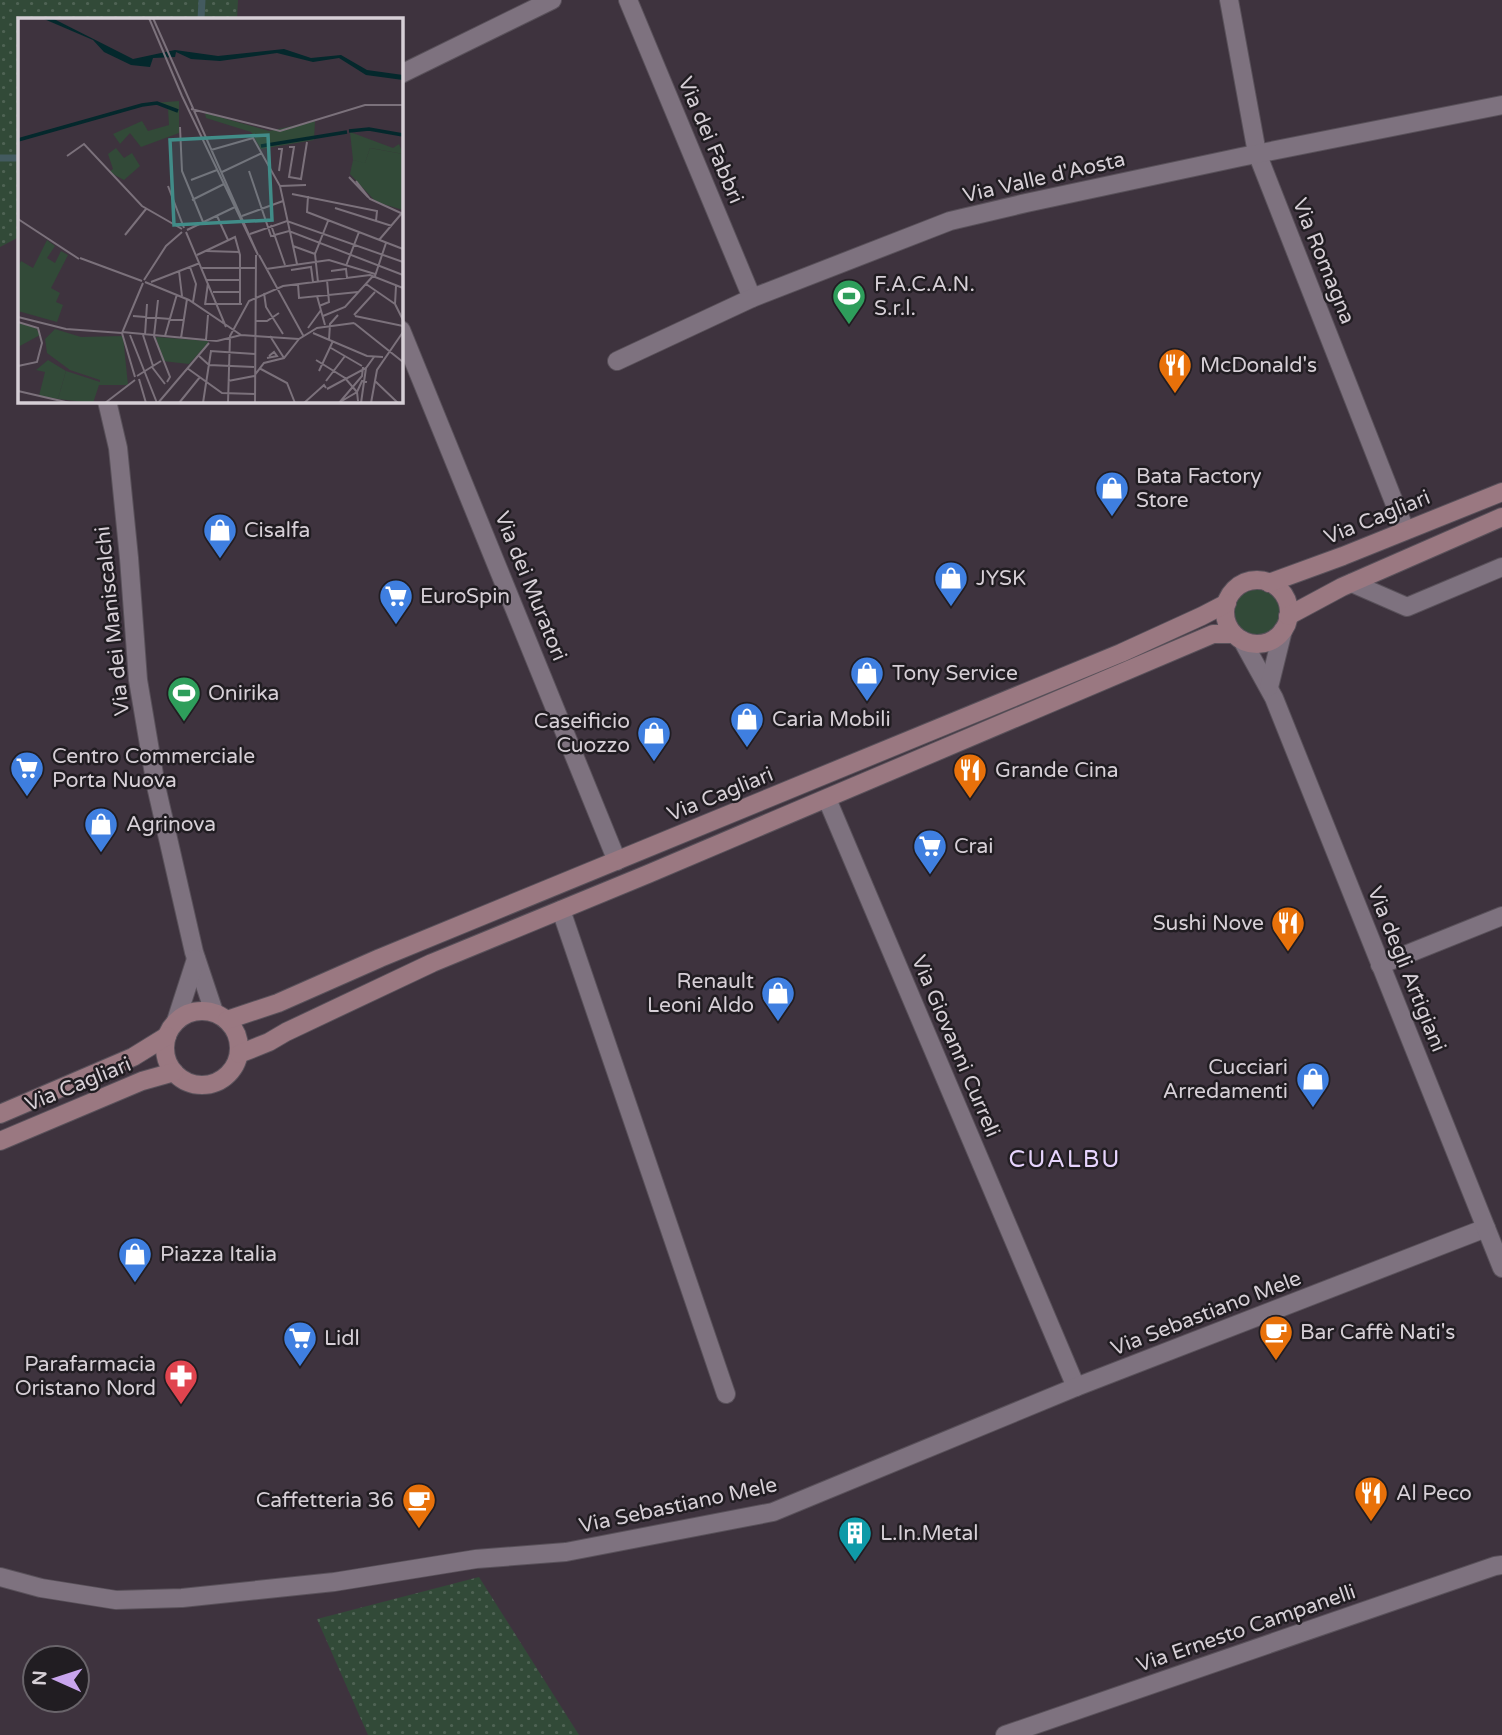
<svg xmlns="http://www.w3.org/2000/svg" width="1502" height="1735" font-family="'Varela Round',sans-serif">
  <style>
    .grass { fill: url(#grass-dots) }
    .green { fill: #324a38 }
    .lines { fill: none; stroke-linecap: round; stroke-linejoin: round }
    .stream { stroke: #435a5f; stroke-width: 7 }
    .minor-casing { stroke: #59515a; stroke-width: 20 }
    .tertiary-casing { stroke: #59515a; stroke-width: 20 }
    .secondary-casing { stroke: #59515a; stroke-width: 20 }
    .minor { stroke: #7e727f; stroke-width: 18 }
    .tertiary { stroke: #7e727f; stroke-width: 18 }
    .secondary { stroke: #9a7881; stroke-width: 18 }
    .labels { text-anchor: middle; stroke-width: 5; stroke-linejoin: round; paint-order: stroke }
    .street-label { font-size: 21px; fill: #d6cfd6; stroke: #211d22 }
    .poi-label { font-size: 21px; fill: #d6cfd6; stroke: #211d22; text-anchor: start }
    .quarter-label { font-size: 24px; letter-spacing: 2px; fill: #e7d4fd; stroke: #211d22 }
    .inset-river { fill: none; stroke: #04282c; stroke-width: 3.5 }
    .inset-road { fill: none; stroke: #7b717b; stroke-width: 2 }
    .view { fill: #418c88; fill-opacity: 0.15; stroke: #418c88; stroke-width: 3.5 }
    .inset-edge { fill: none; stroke: #d6cfd6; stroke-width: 3.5 }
  </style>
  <defs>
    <pattern id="grass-dots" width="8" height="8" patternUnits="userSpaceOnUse" patternTransform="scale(1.75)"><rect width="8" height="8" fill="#324a38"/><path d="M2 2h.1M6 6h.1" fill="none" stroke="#4f6354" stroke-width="1.8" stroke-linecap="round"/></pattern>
  </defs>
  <rect width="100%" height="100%" fill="#3e333e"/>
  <g class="grass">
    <path d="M 0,0 L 238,0 L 237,19 L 19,19 L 19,237 L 0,247 Z"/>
    <path d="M 479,1577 L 579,1735 L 368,1735 L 317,1619 Z"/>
  </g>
  <circle class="green" cx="1257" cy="612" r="23"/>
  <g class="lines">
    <g class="stream">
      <path d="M 201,19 L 202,0"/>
      <path d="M 0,158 L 19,158"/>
    </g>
    <g class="minor-casing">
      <g id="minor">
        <path d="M 628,0 L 752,298"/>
        <path d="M 1229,0 L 1257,153 L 1405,530"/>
        <path d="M 401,74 L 552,0"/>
        <path d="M 401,330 L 617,861"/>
        <path d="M 617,361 L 752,298 L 950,221 L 1026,203 L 1241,157 L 1502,105"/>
        <path d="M 107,401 L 118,448 L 129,558 L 138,680 L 156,786 L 194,952 L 214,1012"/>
        <path d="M 1352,583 L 1407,607 L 1502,567"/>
        <path d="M 827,799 L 1076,1387"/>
        <path d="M 561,910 L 726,1394"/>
        <path d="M 1380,965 L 1502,916"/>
        <path d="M 176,1021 L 196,959"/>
        <path d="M 0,1577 L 41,1588 L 116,1600 L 182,1598 L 334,1582 L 476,1559 L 566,1552 L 773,1512 L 1076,1387 L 1486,1228"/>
        <path d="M 1005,1735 L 1495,1566 L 1502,1565"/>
      </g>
    </g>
    <g class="tertiary-casing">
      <g id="tertiary">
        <path d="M 1242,640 L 1274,698 L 1502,1268"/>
        <path d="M 1269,687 L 1283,630"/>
      </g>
    </g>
    <g class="secondary-casing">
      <g id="secondary">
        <circle cx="1257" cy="612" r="32"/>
        <path d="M 1269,583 L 1343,556 L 1502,492"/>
        <path d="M 1288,616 L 1342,587 L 1502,517"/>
        <circle cx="202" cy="1048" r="37"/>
        <path d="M 227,1020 L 278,1003 L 380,958 L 1121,653 L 1202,616 L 1227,603"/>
        <path d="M 239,1054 L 269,1042 L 286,1032 L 432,963 L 648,874 L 1213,634 L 1233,634"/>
        <path d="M 0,1114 L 133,1057 L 167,1036"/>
        <path d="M 0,1141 L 142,1081 L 174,1072"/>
      </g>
    </g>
    <use href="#minor" class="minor"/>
    <use href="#tertiary" class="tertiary"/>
    <use href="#secondary" class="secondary"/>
  </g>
  <defs>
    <g id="stadium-pin" transform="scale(1.75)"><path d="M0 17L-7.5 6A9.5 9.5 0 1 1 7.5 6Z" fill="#2e9e5b" stroke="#211d22"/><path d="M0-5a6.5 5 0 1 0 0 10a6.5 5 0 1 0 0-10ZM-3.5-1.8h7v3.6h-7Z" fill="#fff"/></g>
    <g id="restaurant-pin" transform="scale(1.75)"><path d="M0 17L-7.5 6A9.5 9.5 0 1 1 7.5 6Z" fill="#e8710a" stroke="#211d22"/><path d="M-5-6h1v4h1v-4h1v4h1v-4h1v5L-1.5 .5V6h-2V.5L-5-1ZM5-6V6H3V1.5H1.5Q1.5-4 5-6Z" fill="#fff"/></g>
    <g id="shop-pin" transform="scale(1.75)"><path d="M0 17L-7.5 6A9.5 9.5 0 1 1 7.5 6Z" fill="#3f7fe0" stroke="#211d22"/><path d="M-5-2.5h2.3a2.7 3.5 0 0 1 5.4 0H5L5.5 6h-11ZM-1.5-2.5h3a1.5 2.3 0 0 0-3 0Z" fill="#fff"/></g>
    <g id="supermarket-pin" transform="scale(1.75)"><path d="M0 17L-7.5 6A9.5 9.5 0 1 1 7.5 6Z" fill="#3f7fe0" stroke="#211d22"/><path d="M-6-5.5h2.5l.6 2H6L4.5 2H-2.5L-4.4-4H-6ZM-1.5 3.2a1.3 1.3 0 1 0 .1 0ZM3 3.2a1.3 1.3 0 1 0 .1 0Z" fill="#fff"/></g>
    <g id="cafe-pin" transform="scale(1.75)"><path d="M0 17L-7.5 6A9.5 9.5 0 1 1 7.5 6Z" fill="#e8710a" stroke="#211d22"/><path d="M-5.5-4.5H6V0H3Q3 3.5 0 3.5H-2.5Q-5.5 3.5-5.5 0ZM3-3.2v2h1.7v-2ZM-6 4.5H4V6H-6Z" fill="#fff"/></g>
    <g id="pharmacy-pin" transform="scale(1.75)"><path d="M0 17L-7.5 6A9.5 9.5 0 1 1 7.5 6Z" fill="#e0444e" stroke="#211d22"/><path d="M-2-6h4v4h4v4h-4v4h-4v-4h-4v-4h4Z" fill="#fff"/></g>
    <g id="building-pin" transform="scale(1.75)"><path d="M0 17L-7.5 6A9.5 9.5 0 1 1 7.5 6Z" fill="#0f9aa8" stroke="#211d22"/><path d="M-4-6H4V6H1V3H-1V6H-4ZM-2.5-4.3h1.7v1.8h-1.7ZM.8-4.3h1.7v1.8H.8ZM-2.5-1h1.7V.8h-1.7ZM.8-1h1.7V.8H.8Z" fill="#fff"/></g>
  </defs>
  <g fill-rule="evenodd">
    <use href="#stadium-pin" x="849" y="296"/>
    <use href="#restaurant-pin" x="1175" y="365"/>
    <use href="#shop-pin" x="1112" y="488"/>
    <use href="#shop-pin" x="220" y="530"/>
    <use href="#shop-pin" x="951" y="578"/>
    <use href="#supermarket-pin" x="396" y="596"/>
    <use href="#shop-pin" x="867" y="673"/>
    <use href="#stadium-pin" x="184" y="693"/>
    <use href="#shop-pin" x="747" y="719"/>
    <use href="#shop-pin" x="654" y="733"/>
    <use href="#supermarket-pin" x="27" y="768"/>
    <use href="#restaurant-pin" x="970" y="770"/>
    <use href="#shop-pin" x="101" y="824"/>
    <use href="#supermarket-pin" x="930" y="846"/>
    <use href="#restaurant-pin" x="1288" y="923"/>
    <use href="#shop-pin" x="778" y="993"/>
    <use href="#shop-pin" x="1313" y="1079"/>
    <use href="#shop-pin" x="135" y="1254"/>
    <use href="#cafe-pin" x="1276" y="1332"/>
    <use href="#supermarket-pin" x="300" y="1338"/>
    <use href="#pharmacy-pin" x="181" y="1376"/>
    <use href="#restaurant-pin" x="1371" y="1493"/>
    <use href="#cafe-pin" x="419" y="1500"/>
    <use href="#building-pin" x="855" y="1533"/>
  </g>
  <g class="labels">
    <g class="street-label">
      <text transform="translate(711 140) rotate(67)" y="7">Via dei Fabbri</text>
      <text transform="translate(1044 177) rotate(-13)" y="7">Via Valle d'Aosta</text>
      <text transform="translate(1324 261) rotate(68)" y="7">Via Romagna</text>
      <text transform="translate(1377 517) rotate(-22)" y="7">Via Cagliari</text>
      <text transform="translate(531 586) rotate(68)" y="7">Via dei Muratori</text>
      <text transform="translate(112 621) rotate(-96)" y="7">Via dei Maniscalchi</text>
      <text transform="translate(720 794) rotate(-22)" y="7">Via Cagliari</text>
      <text transform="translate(1407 969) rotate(68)" y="7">Via degli Artigiani</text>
      <text transform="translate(956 1046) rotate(67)" y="7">Via Giovanni Curreli</text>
      <text transform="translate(78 1084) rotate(-22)" y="7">Via Cagliari</text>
      <text transform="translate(1206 1313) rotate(-21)" y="7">Via Sebastiano Mele</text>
      <text transform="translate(678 1505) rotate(-12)" y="7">Via Sebastiano Mele</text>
      <text transform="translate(1246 1628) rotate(-19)" y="7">Via Ernesto Campanelli</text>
    </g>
    <g class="poi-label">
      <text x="874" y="291">F.A.C.A.N.<tspan x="874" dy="24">S.r.l.</tspan></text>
      <text x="1200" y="372">McDonald's</text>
      <text x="1136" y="483">Bata Factory<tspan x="1136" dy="24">Store</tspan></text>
      <text x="244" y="537">Cisalfa</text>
      <text x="976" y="585">JYSK</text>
      <text x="420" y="603">EuroSpin</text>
      <text x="892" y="680">Tony Service</text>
      <text x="208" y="700">Onirika</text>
      <text x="772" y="726">Caria Mobili</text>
      <text x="630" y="728" text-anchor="end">Caseificio<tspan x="630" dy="24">Cuozzo</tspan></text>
      <text x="52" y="763">Centro Commerciale<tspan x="52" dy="24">Porta Nuova</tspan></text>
      <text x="995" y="777">Grande Cina</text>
      <text x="126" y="831">Agrinova</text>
      <text x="954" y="853">Crai</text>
      <text x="1264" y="930" text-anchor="end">Sushi Nove</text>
      <text x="754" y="988" text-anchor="end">Renault<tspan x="754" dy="24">Leoni Aldo</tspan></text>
      <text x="1288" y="1074" text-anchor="end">Cucciari<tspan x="1288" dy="24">Arredamenti</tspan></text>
      <text x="160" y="1261">Piazza Italia</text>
      <text x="1300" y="1339">Bar Caffè Nati's</text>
      <text x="324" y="1345">Lidl</text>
      <text x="156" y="1371" text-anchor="end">Parafarmacia<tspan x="156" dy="24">Oristano Nord</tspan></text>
      <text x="1396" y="1500">Al Peco</text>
      <text x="394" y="1507" text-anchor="end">Caffetteria 36</text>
      <text x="880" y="1540">L.In.Metal</text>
    </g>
    <g class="quarter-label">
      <text x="1065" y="1167">CUALBU</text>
    </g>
  </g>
  <g transform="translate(18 18)">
    <rect width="385" height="385" fill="#3e333e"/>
    <path d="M 161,83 L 161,115 L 123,129 L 112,115 L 102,126 L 95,116 L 124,103 L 130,113 L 151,107 L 150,91 L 135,85 ZM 187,95 L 251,113 L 297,103 L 296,122 L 243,131 L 233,114 L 188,100 ZM 332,114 L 375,130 L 381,126 L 385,136 L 352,130 L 347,146 L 335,142 ZM 98,130 L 106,140 L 114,135 L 122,148 L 106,162 L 91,154 L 95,151 L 90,136 ZM 29,222 L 37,228 L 29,240 L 37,245 L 43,233 L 50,237 L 33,270 L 42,275 L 38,284 L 45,287 L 39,304 L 0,293 L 0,249 L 3,243 L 15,250 ZM 0,305 L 18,310 L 22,317 L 0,329 ZM 30,342 L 48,353 L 40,381 L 21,378 L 27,354 L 18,352 Z" fill="#324a38"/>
    <path d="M 352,130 L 385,136 L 385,192 L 358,184 L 332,156 L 335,142 L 347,145 ZM 37,311 L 63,319 L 105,318 L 110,367 L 81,367 L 75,385 L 40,381 L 48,353 L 82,364 L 82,362 L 52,352 L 29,335 L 27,321 ZM 138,319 L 190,323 L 190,325 L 171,346 L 144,343 Z" fill="#324a38"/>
    <path d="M 34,0 L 115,41 L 157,32 L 200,38 L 266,31 L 293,40 L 323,37 L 349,52 L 385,57 L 385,62 L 348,57 L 321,40 L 295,44 L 259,35 L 202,43 L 173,41 L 158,34 L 157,39 L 135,40 L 132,49 L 113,47 L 86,34 L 75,22 L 26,1 Z" fill="#04282c"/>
    <path class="inset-river" d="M 331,113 L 351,111 L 385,117M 0,122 L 124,87 L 139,85 L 160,93M 243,128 L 329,114"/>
    <path class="inset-road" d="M 131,0 L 164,78 L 240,237 L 135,0M 173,91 L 262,113 L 347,87 L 385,87M 162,109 L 164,153 L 185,204M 271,129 L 276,129 L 271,159 L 283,161 L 289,124M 260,131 L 264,131 L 261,153M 193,132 L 235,120 L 262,168 L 279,246M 49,138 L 66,126 L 124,188 L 164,211M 231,153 L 253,218 L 271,213 L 385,257M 204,154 L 244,135M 331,159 L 350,179M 173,162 L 199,152M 338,163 L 352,181 L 385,196M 150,168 L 166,210M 262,168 L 288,167M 274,176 L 359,193 L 358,203M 290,178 L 289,194 L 385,231M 174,182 L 206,166M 317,190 L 374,208M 199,198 L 210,222M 224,198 L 265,183M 0,201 L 61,241M 253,207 L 267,247M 169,212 L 217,189M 168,214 L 208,309M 232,216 L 269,203 L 385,244M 107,217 L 128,191M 361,222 L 384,195M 275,228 L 297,236M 188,233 L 221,234M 179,237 L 217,219 L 222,237 L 222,286M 241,237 L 286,319M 62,240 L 124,263M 328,248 L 341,214M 172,249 L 178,266 L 175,284M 184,250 L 237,250M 248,251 L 311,242 L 357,256M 273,252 L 293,249 L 295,264M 161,253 L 164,278M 313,253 L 328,251 L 329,260M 357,258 L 368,225M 126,262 L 148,228 L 164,214M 189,262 L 222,262M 127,264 L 171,282 L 223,317M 133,264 L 182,245M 300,264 L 297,236 L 310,203M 280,266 L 281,280 L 340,274M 348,266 L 377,286M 378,268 L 377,286 L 385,302M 195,274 L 222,274M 246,275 L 248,289 L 265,316M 299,278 L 307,307M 140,282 L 136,318 L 152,359 L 149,364M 187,286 L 224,286M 187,287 L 190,265M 301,288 L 311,284 L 309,262M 336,297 L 357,274M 115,298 L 165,302M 305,298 L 327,289 L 355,258M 337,298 L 385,308M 0,299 L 48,311 L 104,315M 238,303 L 249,303 L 261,295M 0,304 L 20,310 L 24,325 L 19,344 L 0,348M 336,305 L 385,344M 290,310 L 303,292M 104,314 L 199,323M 295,315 L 349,338 L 365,339M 112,317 L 139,385M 125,317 L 135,348M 127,317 L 129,286M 147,318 L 159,276M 252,318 L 266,340M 163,320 L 169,281M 188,322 L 190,297M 311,322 L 312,306 L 320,297M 199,323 L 223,317 L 281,321M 313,330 L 344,348M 192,333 L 237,336M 180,337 L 191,347 L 236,349M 249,340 L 259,338 L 256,334 L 251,338M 298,342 L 327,360 L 339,374 L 340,383M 134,349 L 147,366M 169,350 L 204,375 L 237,376M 241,350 L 269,365 L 277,385M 301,353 L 315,323M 119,358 L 143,343M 117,359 L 104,315 L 125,265M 121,361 L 128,385M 210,363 L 236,358 L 246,345 L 266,340 L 281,321 L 299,310 L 336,305M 308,363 L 327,338M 357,363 L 380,385M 309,371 L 348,350 L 356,339M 0,373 L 52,385M 322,384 L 339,374 L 344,363 L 349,364M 87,385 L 117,362M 140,385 L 191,325M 161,385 L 182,359M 185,385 L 193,333M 210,385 L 212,318 L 231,283 L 265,268 L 352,257 L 385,270M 237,385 L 238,237M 286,385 L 306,367 L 308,370M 321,385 L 344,358 L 345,349M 343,385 L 348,350M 353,385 L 359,352 L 385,314"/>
    <path class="view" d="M 250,117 L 254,202 L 156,207 L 152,122 Z"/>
    <rect width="385" height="385" class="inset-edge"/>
  </g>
  <g transform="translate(56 1679) rotate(273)"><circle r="33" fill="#211d22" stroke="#69646a" stroke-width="2"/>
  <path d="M0-5L12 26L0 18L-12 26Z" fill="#c9a5ee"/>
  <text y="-10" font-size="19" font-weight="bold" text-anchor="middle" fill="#d6cfd6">N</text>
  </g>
</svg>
